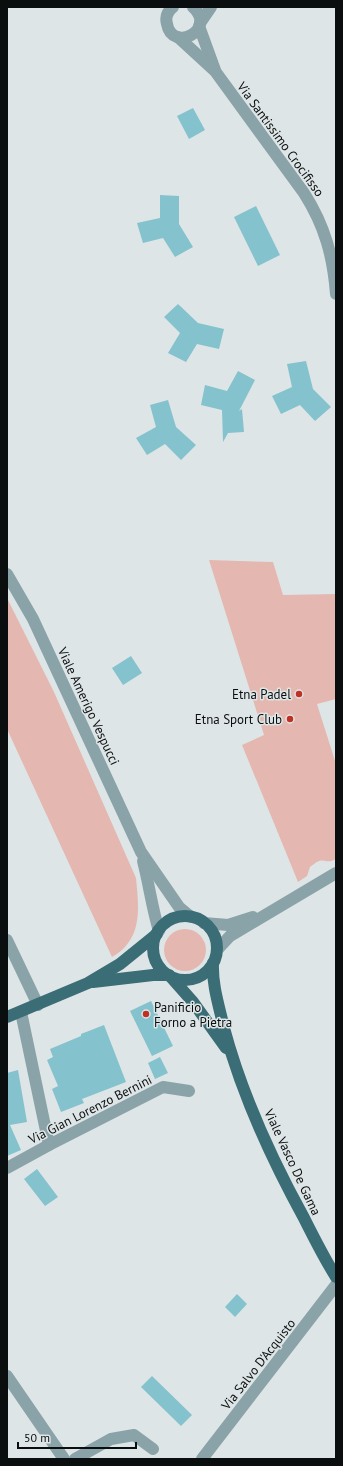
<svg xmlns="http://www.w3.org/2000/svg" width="343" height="1466" font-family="'PT Sans',sans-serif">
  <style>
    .green { fill: #e4b8b0 }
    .building { fill: #84c2cd }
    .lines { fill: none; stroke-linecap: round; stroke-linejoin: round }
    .minor { stroke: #89a3a8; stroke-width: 12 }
    .major { stroke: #3a6d75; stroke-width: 12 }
    .poi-dot { fill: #bf3223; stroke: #dee5e7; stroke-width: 1.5 }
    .labels { text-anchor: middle; stroke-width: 3; stroke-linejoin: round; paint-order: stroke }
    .street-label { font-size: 13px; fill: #0b0e0e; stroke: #dee5e7 }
    .poi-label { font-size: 13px; fill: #0b0e0e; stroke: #dee5e7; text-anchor: end }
  </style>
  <rect width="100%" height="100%" fill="#dee5e7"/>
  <g class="green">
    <path d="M 209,560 L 273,562 L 283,595 L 336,594 L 336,699 L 317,704 L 336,764 L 336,859 C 328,864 326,859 319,861 C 316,862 313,865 310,867 L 307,876 L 298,882 L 242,745 L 264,735 Z"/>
    <path d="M 7,598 L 54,692 L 136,878 C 139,909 143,939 112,957 L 7,729 Z"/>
    <circle cx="185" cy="950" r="21"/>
  </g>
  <g class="building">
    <path d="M 193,108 L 205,130 L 189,139 L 177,116 Z"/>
    <path d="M 160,195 L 179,196 L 179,224 L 193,247 L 175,257 L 163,238 L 143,243 L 137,223 L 160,218 Z"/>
    <path d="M 256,206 L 280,255 L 258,266 L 234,217 Z"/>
    <path d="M 178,304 L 198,323 L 224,329 L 219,349 L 197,344 L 186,362 L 168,353 L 180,333 L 164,317 Z"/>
    <path d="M 306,361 L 313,389 L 331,407 L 315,421 L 300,405 L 281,414 L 272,396 L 292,387 L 287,364 Z"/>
    <path d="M 238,371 L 255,380 L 239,411 L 242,409 L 244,432 L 228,433 L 223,442 L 222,410 L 201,405 L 205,385 L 227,391 Z"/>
    <path d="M 168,400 L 176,427 L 196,445 L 181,460 L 165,444 L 147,455 L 136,438 L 156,427 L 150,405 Z"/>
    <path d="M 131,656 L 142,673 L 123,685 L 112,668 Z"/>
    <path d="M 151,1001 L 173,1046 L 152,1056 L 130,1011 Z"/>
    <path d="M 104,1025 L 126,1082 L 82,1099 L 84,1103 L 61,1112 L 52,1089 L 58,1086 L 47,1060 L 53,1057 L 50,1049 L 81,1036 L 81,1034 Z"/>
    <path d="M 160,1057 L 168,1073 L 155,1079 L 148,1063 Z"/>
    <path d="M 18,1070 L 27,1122 L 10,1125 L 21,1150 L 7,1156 L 7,1073 Z"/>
    <path d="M 37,1169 L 58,1197 L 45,1206 L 24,1179 Z"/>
    <path d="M 237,1294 L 247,1304 L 235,1317 L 225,1307 Z"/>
    <path d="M 152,1376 L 192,1415 L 181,1426 L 141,1387 Z"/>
  </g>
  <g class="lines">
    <g class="minor">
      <path d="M 173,7 C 168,11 165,17 167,24 C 172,53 218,30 193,7"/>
      <path d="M 200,23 L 211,7"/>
      <path d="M 199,26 L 215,70"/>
      <path d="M 178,37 L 215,71 L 304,193 C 325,226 333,256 336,294"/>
      <path d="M 7,574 L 33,619 L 141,852 L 179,907 L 191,917"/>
      <path d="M 143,861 C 149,884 152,908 159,931"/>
      <path d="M 204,923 L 228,925 L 253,917"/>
      <path d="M 7,940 L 38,1005"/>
      <path d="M 217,950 L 230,936 L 336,873"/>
      <path d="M 21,1012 L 49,1145"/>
      <path d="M 7,1168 L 49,1145 L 163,1087 L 189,1091"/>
      <path d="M 7,1376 L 64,1459"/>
      <path d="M 75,1459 L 111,1439 L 134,1435 L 153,1449"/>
      <path d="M 202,1459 L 336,1285"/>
    </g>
    <g class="major">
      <circle cx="185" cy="948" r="32"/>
      <path d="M 213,963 C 212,985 219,1006 224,1028 C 242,1095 271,1158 304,1218 C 314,1238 324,1258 336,1277"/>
      <path d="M 170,976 L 193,1002 L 226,1048"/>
      <path d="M 93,982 L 153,975 L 169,975"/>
      <path d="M 7,1017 L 88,983 L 120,964 L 157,934"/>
    </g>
  </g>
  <g class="poi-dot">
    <circle cx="299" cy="694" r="4"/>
    <circle cx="290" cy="719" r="4"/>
    <circle cx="146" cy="1014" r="4"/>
  </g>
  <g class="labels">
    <g class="street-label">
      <text transform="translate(281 139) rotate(54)" y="5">Via Santissimo Crocifisso</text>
      <text transform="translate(89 706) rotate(65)" y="5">Viale Amerigo Vespucci</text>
      <text transform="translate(90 1109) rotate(-27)" y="5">Via Gian Lorenzo Bernini</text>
      <text transform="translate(293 1162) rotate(65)" y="5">Viale Vasco De Gama</text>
      <text transform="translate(258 1364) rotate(-52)" y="5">Via Salvo D'Acquisto</text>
    </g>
    <g class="poi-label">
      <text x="291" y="699">Etna Padel</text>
      <text x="282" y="724">Etna Sport Club</text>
      <text x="154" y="1012" text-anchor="start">Panificio<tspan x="154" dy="15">Forno a Pietra</tspan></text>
    </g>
  </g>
  <rect width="343" height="1466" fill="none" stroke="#0b0e0e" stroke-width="16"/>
  <path d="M18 1442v6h118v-6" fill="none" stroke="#0b0e0e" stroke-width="2"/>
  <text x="24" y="1442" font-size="12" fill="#0b0e0e" stroke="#dee5e7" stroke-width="3" paint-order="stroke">50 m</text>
</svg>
